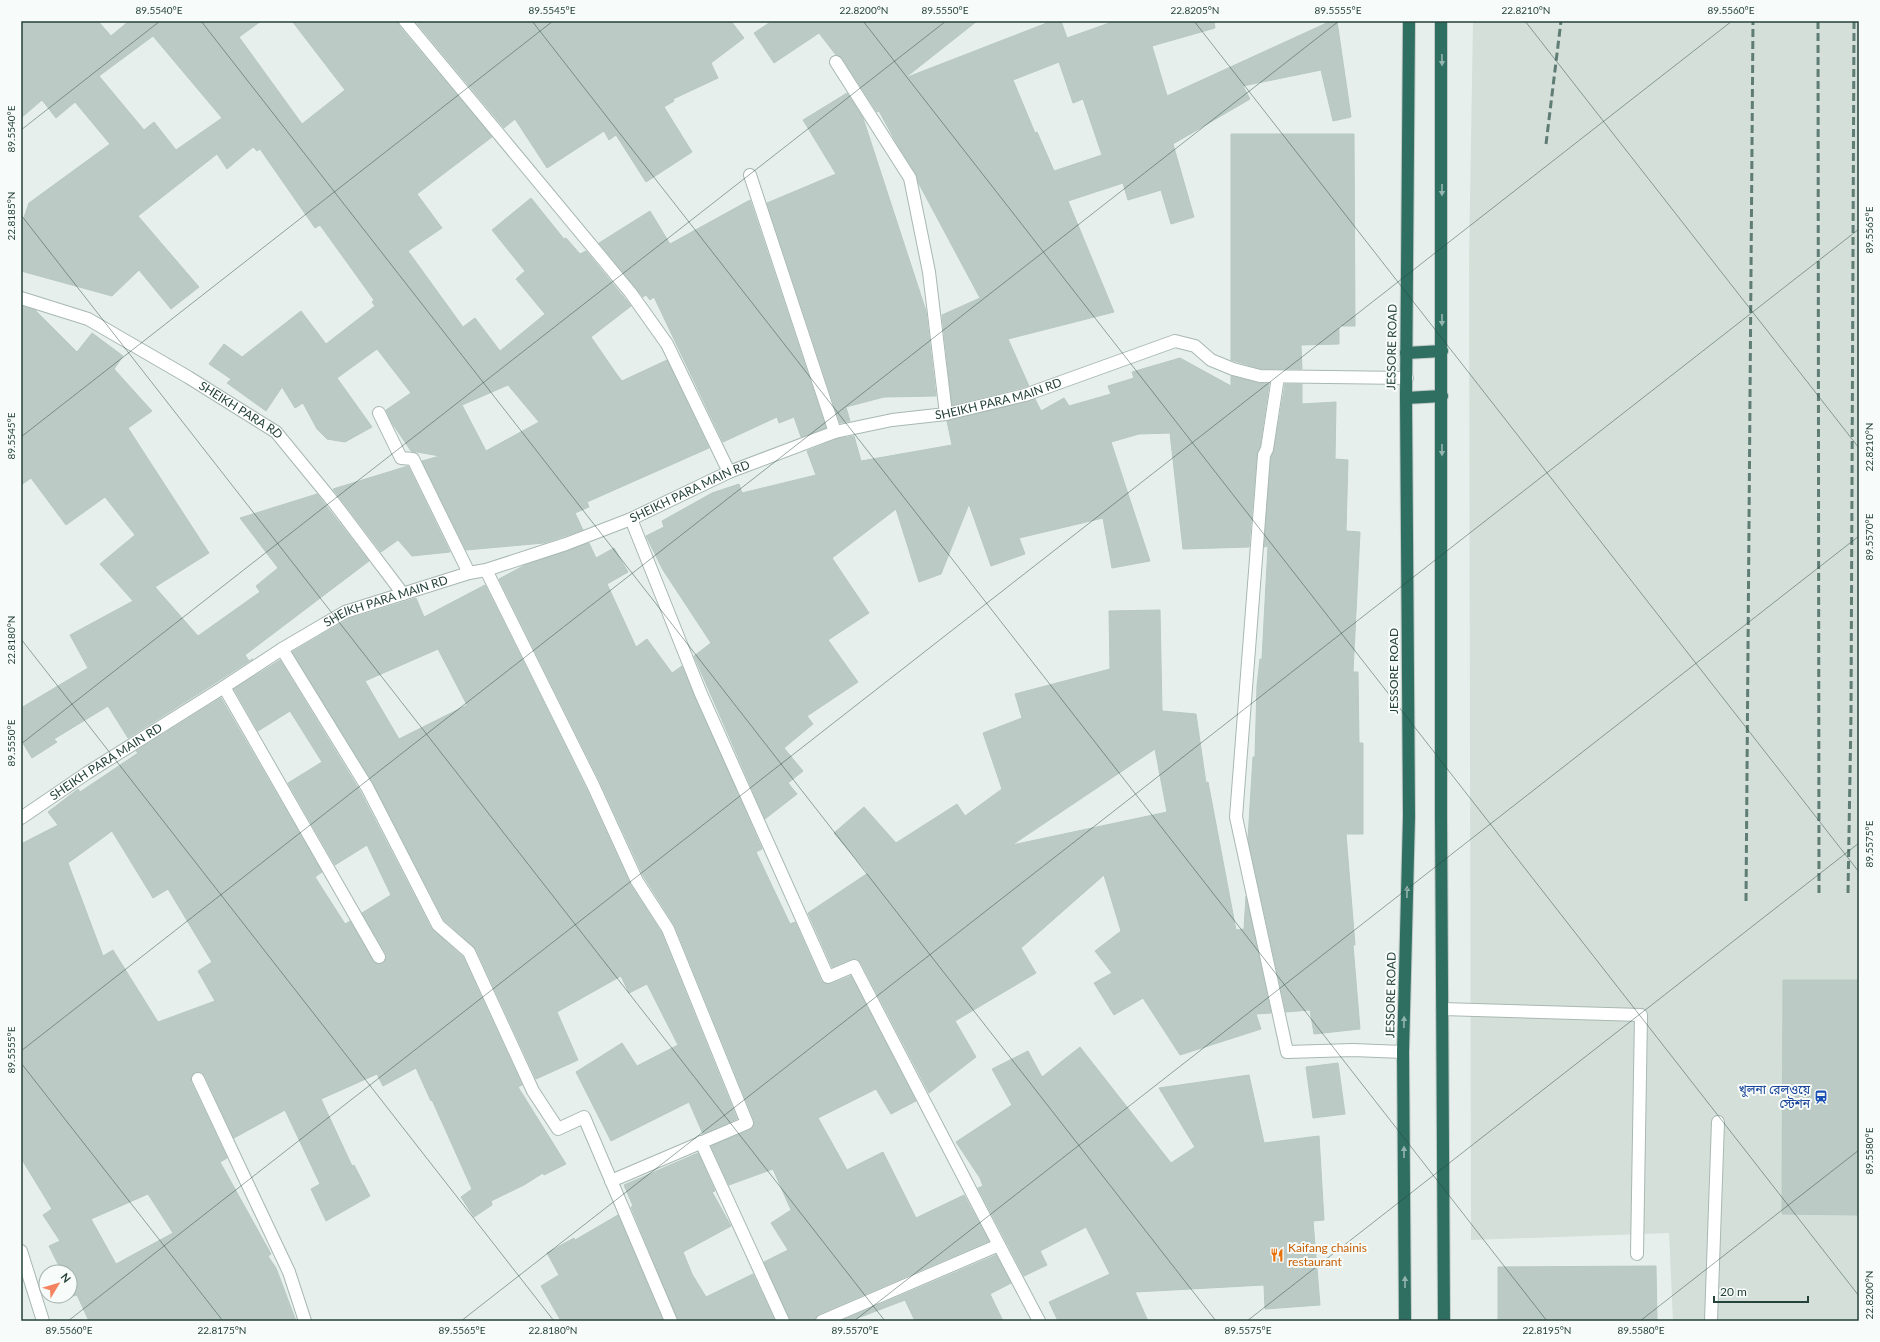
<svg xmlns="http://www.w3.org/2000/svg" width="1880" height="1342" font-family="Lato,'Noto Sans Bengali',sans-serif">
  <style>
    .built { fill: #d4dfda }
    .building { fill: #bbcac4; stroke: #b8c9c2; fill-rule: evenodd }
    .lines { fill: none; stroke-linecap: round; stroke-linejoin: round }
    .lane-casing { stroke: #a8b8b2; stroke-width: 14 }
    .street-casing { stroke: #a8b8b2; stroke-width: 14 }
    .highway-casing { stroke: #c2cac8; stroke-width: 14 }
    .lane { stroke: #fff; stroke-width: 12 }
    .street { stroke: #fff; stroke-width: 12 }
    .highway { stroke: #2f6f62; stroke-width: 12 }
    .rail { stroke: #5f7d75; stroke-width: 3; stroke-dasharray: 8 4; stroke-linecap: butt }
    .oneway { fill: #93b5ae }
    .ticks { fill: none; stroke: #24423a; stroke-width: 1; stroke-opacity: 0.45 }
    .labels { text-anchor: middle; stroke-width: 4; stroke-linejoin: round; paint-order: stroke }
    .street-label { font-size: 12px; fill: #24423a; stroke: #f7fbf9 }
    .transit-label { font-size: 12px; fill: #164399; stroke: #f7fbf9; text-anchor: end }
    .food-label { font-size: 12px; fill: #c56008; stroke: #f7fbf9; text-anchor: start }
    .neatline { fill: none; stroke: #24423a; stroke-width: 1.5 }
    .ticks-label { font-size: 10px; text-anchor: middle; fill: #24423a }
  </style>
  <rect width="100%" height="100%" fill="#e6efeb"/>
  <path class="built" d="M 1473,21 L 1859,21 L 1859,1321 L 1673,1321 L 1669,1233 L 1471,1240 L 1469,261 Z"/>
  <g class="building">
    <path d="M 21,21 L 98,21 L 111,36 L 129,21 L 261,21 L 239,37 L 302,124 L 345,90 L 292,21 L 398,21 L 399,26 L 492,137 L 417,194 L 442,228 L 408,251 L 463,327 L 475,318 L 500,351 L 545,314 L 516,279 L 525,271 L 492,230 L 531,198 L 564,239 L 566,238 L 580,254 L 586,251 L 631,306 L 591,337 L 618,376 L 622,381 L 667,360 L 709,448 L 587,502 L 589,507 L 575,513 L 583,530 L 544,543 L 466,550 L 422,461 L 440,456 L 411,451 L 392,423 L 386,410 L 411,393 L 377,349 L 337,378 L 372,427 L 345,442 L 327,439 L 317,429 L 303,403 L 295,408 L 282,387 L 266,411 L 227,383 L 231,379 L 209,364 L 224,344 L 242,357 L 301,311 L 326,344 L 375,306 L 372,302 L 374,300 L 320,225 L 315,228 L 260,149 L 257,151 L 253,147 L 227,169 L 217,154 L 138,216 L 199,287 L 171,309 L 139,270 L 112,296 L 21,271 L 21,226 L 29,203 L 110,144 L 75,102 L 56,118 L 42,100 L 21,118 ZM 153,36 L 222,118 L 176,150 L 154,122 L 144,130 L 99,76 ZM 508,385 L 539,422 L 486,451 L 462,405 Z"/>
    <path d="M 415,21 L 731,21 L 744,38 L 711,63 L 718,78 L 673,99 L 674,101 L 664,107 L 692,152 L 646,182 L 616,135 L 609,140 L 604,131 L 547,168 L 515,119 L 504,128 Z"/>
    <path d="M 772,21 L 977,21 L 905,78 L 1052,21 L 1061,21 L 1067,38 L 1115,21 L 1214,21 L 1215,28 L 1152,46 L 1167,96 L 1331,21 L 1337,21 L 1351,117 L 1333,121 L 1321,70 L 1243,86 L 1250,99 L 1173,144 L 1194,217 L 1171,224 L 1161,190 L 1128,200 L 1123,183 L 1068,201 L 1114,312 L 1008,339 L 1029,386 L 952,405 L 942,315 L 980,298 L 919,184 L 916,174 L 897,144 L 879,111 L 877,112 L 842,58 L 836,55 L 819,33 L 774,63 L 754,33 ZM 1059,62 L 1073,103 L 1083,99 L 1102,155 L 1054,171 L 1037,132 L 1035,133 L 1013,80 Z"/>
    <path d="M 847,93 L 863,118 L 926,311 L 936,396 L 884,397 L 846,407 L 850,421 L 840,423 L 767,203 L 836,174 L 803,120 Z"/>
    <path d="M 1231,134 L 1354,134 L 1355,326 L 1339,326 L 1339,344 L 1301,345 L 1302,369 L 1261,369 L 1231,360 Z"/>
    <path d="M 750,200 L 826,428 L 801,437 L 794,417 L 779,423 L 777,417 L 723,442 L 654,297 L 650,300 L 646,295 L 643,297 L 599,243 L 650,211 L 670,244 Z"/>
    <path d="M 21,306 L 35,310 L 77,352 L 92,333 L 123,356 L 114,369 L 152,411 L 128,428 L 209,553 L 155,587 L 198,636 L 260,592 L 256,586 L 278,568 L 240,518 L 317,494 L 369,561 L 245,655 L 249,661 L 253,659 L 128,738 L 108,706 L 54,739 L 57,742 L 32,758 L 21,740 L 21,708 L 88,668 L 70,635 L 133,601 L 100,564 L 135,535 L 105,497 L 66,525 L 31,478 L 21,485 Z"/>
    <path d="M 1180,358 L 1231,386 L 1231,376 L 1258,383 L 1269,384 L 1260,447 L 1257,454 L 1249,547 L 1183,549 L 1170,433 L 1139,434 L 1111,442 L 1150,561 L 1112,568 L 1103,518 L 1019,538 L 1025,554 L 991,566 L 969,504 L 941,574 L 919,582 L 896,509 L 832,558 L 869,613 L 828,640 L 858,682 L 807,716 L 813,724 L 784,748 L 803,771 L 788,783 L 797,794 L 765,819 L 694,656 L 711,643 L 663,570 L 646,536 L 664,527 L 662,521 L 712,493 L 739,484 L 742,493 L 816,475 L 807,451 L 837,439 L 854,436 L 861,461 L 952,445 L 947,421 L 1035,399 L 1041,411 L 1064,398 L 1069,406 L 1111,394 L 1108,386 L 1134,378 L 1132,372 Z"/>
    <path d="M 1285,384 L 1302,384 L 1302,404 L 1336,402 L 1335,459 L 1348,460 L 1346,531 L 1360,532 L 1353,672 L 1358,672 L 1359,743 L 1363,743 L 1363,834 L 1346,834 L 1355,945 L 1353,945 L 1360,1029 L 1314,1034 L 1310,1010 L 1286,1012 L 1248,839 L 1253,757 L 1255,757 L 1257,686 L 1260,659 L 1262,659 L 1268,546 L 1264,547 L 1271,457 L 1274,450 Z"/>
    <path d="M 408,466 L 450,552 L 412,556 L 398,540 L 381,552 L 333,489 Z"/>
    <path d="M 589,543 L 596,558 L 614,548 L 628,572 L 607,584 L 636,647 L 647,639 L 672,673 L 682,666 L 762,849 L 756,852 L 790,924 L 795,922 L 821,980 L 824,983 L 831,984 L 851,976 L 916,1101 L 891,1114 L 876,1089 L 818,1118 L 847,1170 L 883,1152 L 916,1218 L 964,1195 L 989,1241 L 819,1314 L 815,1321 L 790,1321 L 764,1262 L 788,1250 L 771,1223 L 791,1210 L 773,1169 L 729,1185 L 711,1146 L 750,1130 L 754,1124 L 754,1120 L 675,926 L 644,877 L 600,782 L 499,579 L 525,565 Z"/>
    <path d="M 485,585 L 586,788 L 630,884 L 661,932 L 737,1119 L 703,1134 L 689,1102 L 611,1141 L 576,1072 L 622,1043 L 637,1066 L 678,1045 L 647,984 L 629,993 L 621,976 L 557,1012 L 578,1060 L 536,1079 L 476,949 L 444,920 L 373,783 L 292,652 L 348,619 L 416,598 L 424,617 ZM 438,649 L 467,705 L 399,739 L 365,681 Z"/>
    <path d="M 1160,610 L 1162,711 L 1196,714 L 1206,783 L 1208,782 L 1236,930 L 1244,929 L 1246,896 L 1271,1013 L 1256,1014 L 1261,1029 L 1180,1055 L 1143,998 L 1114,1015 L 1094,983 L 1112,973 L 1095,951 L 1121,931 L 1104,875 L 1021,948 L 1036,973 L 955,1021 L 976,1057 L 929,1093 L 861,963 L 858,960 L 851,959 L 832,967 L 808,913 L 868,873 L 834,833 L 864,807 L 896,843 L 957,804 L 965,816 L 1002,789 L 983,733 L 1022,718 L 1015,694 L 1110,669 L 1109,611 ZM 1155,749 L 1167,812 L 1012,845 Z"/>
    <path d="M 280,660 L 360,791 L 431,928 L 463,957 L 522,1085 L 518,1087 L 566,1164 L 544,1175 L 543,1173 L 524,1185 L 491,1201 L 492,1205 L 474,1217 L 461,1197 L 472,1189 L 432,1100 L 431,1101 L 416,1068 L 383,1086 L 377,1074 L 321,1099 L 352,1166 L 354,1165 L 370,1196 L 326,1221 L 311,1189 L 320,1184 L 285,1110 L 234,1138 L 205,1076 L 202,1073 L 195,1072 L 192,1075 L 191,1082 L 227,1158 L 220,1162 L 271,1254 L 268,1256 L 276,1268 L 296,1321 L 89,1321 L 77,1295 L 74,1296 L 70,1289 L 70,1272 L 62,1272 L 49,1246 L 60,1241 L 43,1215 L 52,1209 L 21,1158 L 21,844 L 58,825 L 48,812 L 78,789 L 80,792 L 138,753 L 136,751 L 221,698 L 322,872 L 315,877 L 345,924 L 350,921 L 373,961 L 379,964 L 383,963 L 386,957 L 386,954 L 362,913 L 391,895 L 367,845 L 335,865 L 288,783 L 322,762 L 290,711 L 258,731 L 234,689 ZM 112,831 L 153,898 L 168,889 L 212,962 L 198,971 L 215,1001 L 158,1022 L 113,950 L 103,956 L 68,863 ZM 148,1194 L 173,1233 L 116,1264 L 91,1219 Z"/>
    <path d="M 1783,980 L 1859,980 L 1859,1215 L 1782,1214 Z"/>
    <path d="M 1080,1047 L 1171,1163 L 1195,1147 L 1159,1088 L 1249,1075 L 1264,1143 L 1319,1136 L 1324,1220 L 1313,1221 L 1320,1305 L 1265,1309 L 1264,1285 L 1135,1292 L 1148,1321 L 1058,1321 L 1049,1302 L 1110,1274 L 1086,1227 L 1040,1251 L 1047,1265 L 1024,1276 L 978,1188 L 983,1186 L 980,1178 L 956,1142 L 1012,1105 L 992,1069 L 1028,1051 L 1042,1077 Z"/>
    <path d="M 1338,1063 L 1345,1114 L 1313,1118 L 1306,1067 Z"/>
    <path d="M 698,1153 L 715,1191 L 712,1192 L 731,1226 L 683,1252 L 692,1274 L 706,1297 L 753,1274 L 775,1321 L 678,1321 L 631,1207 L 633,1206 L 624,1185 Z"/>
    <path d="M 618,1215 L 663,1321 L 561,1321 L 541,1286 L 559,1275 L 547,1253 L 574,1238 L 575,1240 Z"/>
    <path d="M 996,1255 L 1011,1283 L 990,1294 L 1003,1321 L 915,1321 L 905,1300 L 850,1321 L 841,1321 Z"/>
    <path d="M 1656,1266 L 1657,1321 L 1498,1321 L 1498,1267 Z"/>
  </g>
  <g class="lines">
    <g class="lane-casing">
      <g id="lane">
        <path d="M 1442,1009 L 1641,1015 L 1637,1254"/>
        <path d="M 1711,1321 L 1718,1122"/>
      </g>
    </g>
    <g class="street-casing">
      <g id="street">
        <path d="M 405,21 L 630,292 L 667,344 L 729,472"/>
        <path d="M 836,62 L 910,178 L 929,272 L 946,414"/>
        <path d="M 750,175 L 835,432"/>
        <path id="s1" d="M 21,298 L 88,319 L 188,377 L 276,432 L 335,504 L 403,594"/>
        <path d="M 1278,377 L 1267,449 L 1264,455 L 1236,817 L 1287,1052 L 1353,1050 L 1403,1052"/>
        <path d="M 379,413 L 401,458 L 413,459 L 469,573"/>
        <path d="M 631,519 L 701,694 L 828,977 L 854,966 L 999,1245 L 822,1321"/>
        <path d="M 486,570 L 593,785 L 637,881 L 668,929 L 747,1123 L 611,1181"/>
        <path d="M 282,649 L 367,787 L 438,925 L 469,952 L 533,1091 L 558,1129 L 584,1117 L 671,1321"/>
        <path d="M 224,687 L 379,957"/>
        <path id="s2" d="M 21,818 L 87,773 L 224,687 L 282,649 L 345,612 L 469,573 L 486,570 L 566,544 L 631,519 L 729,472 L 835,432 L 892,420 L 946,414 L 1025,395 L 1175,341 L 1195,346 L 1211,360 L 1233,369 L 1260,376 L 1407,378"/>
        <path d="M 198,1079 L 289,1272 L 305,1321"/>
        <path d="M 701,1142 L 783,1321"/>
        <path d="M 999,1245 L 1039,1321"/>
        <path d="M 21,1251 L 43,1321"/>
      </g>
    </g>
    <g class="highway-casing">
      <g id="highway">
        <path d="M 1441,21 L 1441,815 L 1444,1321"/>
        <path d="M 1406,353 L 1442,351"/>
        <path d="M 1406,398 L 1442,396"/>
        <path d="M 1405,1321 L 1403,1052 L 1409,816 L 1406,398 L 1409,21"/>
      </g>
    </g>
    <use href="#lane" class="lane"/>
    <use href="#street" class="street"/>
    <use href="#highway" class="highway"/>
    <g class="rail">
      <path d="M 1818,21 L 1819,893"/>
      <path d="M 1546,144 L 1561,21"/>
      <path d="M 1848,893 L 1851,714 L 1854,21"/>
      <path d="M 1746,901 L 1753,21"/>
    </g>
  </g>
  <defs><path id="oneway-solid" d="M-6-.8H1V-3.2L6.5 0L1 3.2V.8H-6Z"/></defs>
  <g class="oneway">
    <use href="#oneway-solid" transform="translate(1442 60) rotate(89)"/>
    <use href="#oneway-solid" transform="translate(1442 190) rotate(90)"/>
    <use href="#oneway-solid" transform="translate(1442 320) rotate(90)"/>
    <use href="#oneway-solid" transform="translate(1442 450) rotate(90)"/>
    <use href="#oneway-solid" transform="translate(1407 892) rotate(-89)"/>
    <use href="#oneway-solid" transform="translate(1404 1022) rotate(-89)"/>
    <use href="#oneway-solid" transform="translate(1404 1152) rotate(-90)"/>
    <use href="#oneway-solid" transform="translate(1405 1282) rotate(-90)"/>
  </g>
  <path class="ticks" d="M 201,21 L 1216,1321M 532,21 L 1547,1321M 863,21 L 1859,1296M 1194,21 L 1859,872M 1525,21 L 1859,448M 1857,21 L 1859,24M 21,130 L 160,21M 21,215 L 885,1321M 21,437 L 553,21M 21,639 L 554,1321M 21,744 L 946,21M 21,1051 L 1339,21M 21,1063 L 223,1321M 68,1321 L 1732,21M 461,1321 L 1859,229M 854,1321 L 1859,536M 1247,1321 L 1859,843M 1640,1321 L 1859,1150"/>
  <defs>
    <g id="station-bare" transform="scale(1.08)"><path d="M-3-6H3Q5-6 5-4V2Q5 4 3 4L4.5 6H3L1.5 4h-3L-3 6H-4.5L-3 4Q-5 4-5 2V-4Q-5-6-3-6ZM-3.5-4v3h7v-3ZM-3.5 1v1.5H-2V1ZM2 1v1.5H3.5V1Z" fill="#1a4fb4" stroke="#f7fbf9" stroke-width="2.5" paint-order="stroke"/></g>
    <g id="restaurant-bare" transform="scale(1.08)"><path d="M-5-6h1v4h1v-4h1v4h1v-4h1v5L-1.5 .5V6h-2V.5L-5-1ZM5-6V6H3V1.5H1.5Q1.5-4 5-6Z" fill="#e8710a" stroke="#f7fbf9" stroke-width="2.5" paint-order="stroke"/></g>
  </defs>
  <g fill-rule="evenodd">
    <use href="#station-bare" x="1821" y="1097"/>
    <use href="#restaurant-bare" x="1277" y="1255"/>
  </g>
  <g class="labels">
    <g class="street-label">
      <text transform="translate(1392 347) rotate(-89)" y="4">JESSORE ROAD</text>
      <text dy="4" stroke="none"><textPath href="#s2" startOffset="1074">SHEIKH PARA MAIN RD</textPath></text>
      <text dy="4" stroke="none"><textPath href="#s1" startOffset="248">SHEIKH PARA RD</textPath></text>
      <text dy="4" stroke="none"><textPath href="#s2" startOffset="750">SHEIKH PARA MAIN RD</textPath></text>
      <text dy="4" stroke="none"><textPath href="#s2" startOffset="426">SHEIKH PARA MAIN RD</textPath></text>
      <text transform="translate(1394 671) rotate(-90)" y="4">JESSORE ROAD</text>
      <text dy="4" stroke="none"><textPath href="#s2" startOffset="102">SHEIKH PARA MAIN RD</textPath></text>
      <text transform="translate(1391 995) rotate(-89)" y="4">JESSORE ROAD</text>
    </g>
    <g class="transit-label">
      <text x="1810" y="1094">খুলনা রেলওয়ে<tspan x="1810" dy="14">স্টেশন</tspan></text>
    </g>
    <g class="food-label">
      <text x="1288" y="1252">Kaifang chainis<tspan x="1288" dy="14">restaurant</tspan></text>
    </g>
  </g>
  <rect width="1880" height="1342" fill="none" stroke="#f7fbf9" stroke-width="44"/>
  <g transform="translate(58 1284) rotate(52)"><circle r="19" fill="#f7fbf9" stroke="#a3b1ad"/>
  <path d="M0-3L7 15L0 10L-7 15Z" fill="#f4845f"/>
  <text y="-6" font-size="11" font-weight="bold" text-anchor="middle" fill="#24423a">N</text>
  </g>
  <path d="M1714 1296v6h94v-6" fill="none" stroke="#24423a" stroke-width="2"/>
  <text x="1720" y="1296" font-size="12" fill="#24423a" stroke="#f7fbf9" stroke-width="3" paint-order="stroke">20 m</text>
  <rect x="22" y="22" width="1836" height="1298" class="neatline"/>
  <g class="ticks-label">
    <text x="159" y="14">89.5540°E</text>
    <text x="552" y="14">89.5545°E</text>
    <text x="864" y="14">22.8200°N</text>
    <text x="945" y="14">89.5550°E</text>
    <text x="1195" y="14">22.8205°N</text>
    <text x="1338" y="14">89.5555°E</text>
    <text x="1526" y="14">22.8210°N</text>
    <text x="1731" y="14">89.5560°E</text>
    <text transform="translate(11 129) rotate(-90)" y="4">89.5540°E</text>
    <text transform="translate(11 216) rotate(-90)" y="4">22.8185°N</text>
    <text transform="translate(1869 230) rotate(-90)" y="4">89.5565°E</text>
    <text transform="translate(11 436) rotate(-90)" y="4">89.5545°E</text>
    <text transform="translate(1869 447) rotate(-90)" y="4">22.8210°N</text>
    <text transform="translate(1869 537) rotate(-90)" y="4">89.5570°E</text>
    <text transform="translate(11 640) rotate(-90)" y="4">22.8180°N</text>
    <text transform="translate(11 743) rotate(-90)" y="4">89.5550°E</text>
    <text transform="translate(1869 844) rotate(-90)" y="4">89.5575°E</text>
    <text transform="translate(11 1050) rotate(-90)" y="4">89.5555°E</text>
    <text transform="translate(1869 1151) rotate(-90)" y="4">89.5580°E</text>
    <text transform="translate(1869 1295) rotate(-90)" y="4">22.8200°N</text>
    <text x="69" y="1334">89.5560°E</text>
    <text x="222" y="1334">22.8175°N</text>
    <text x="462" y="1334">89.5565°E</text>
    <text x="553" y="1334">22.8180°N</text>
    <text x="855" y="1334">89.5570°E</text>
    <text x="1248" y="1334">89.5575°E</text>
    <text x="1547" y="1334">22.8195°N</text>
    <text x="1641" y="1334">89.5580°E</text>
  </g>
</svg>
